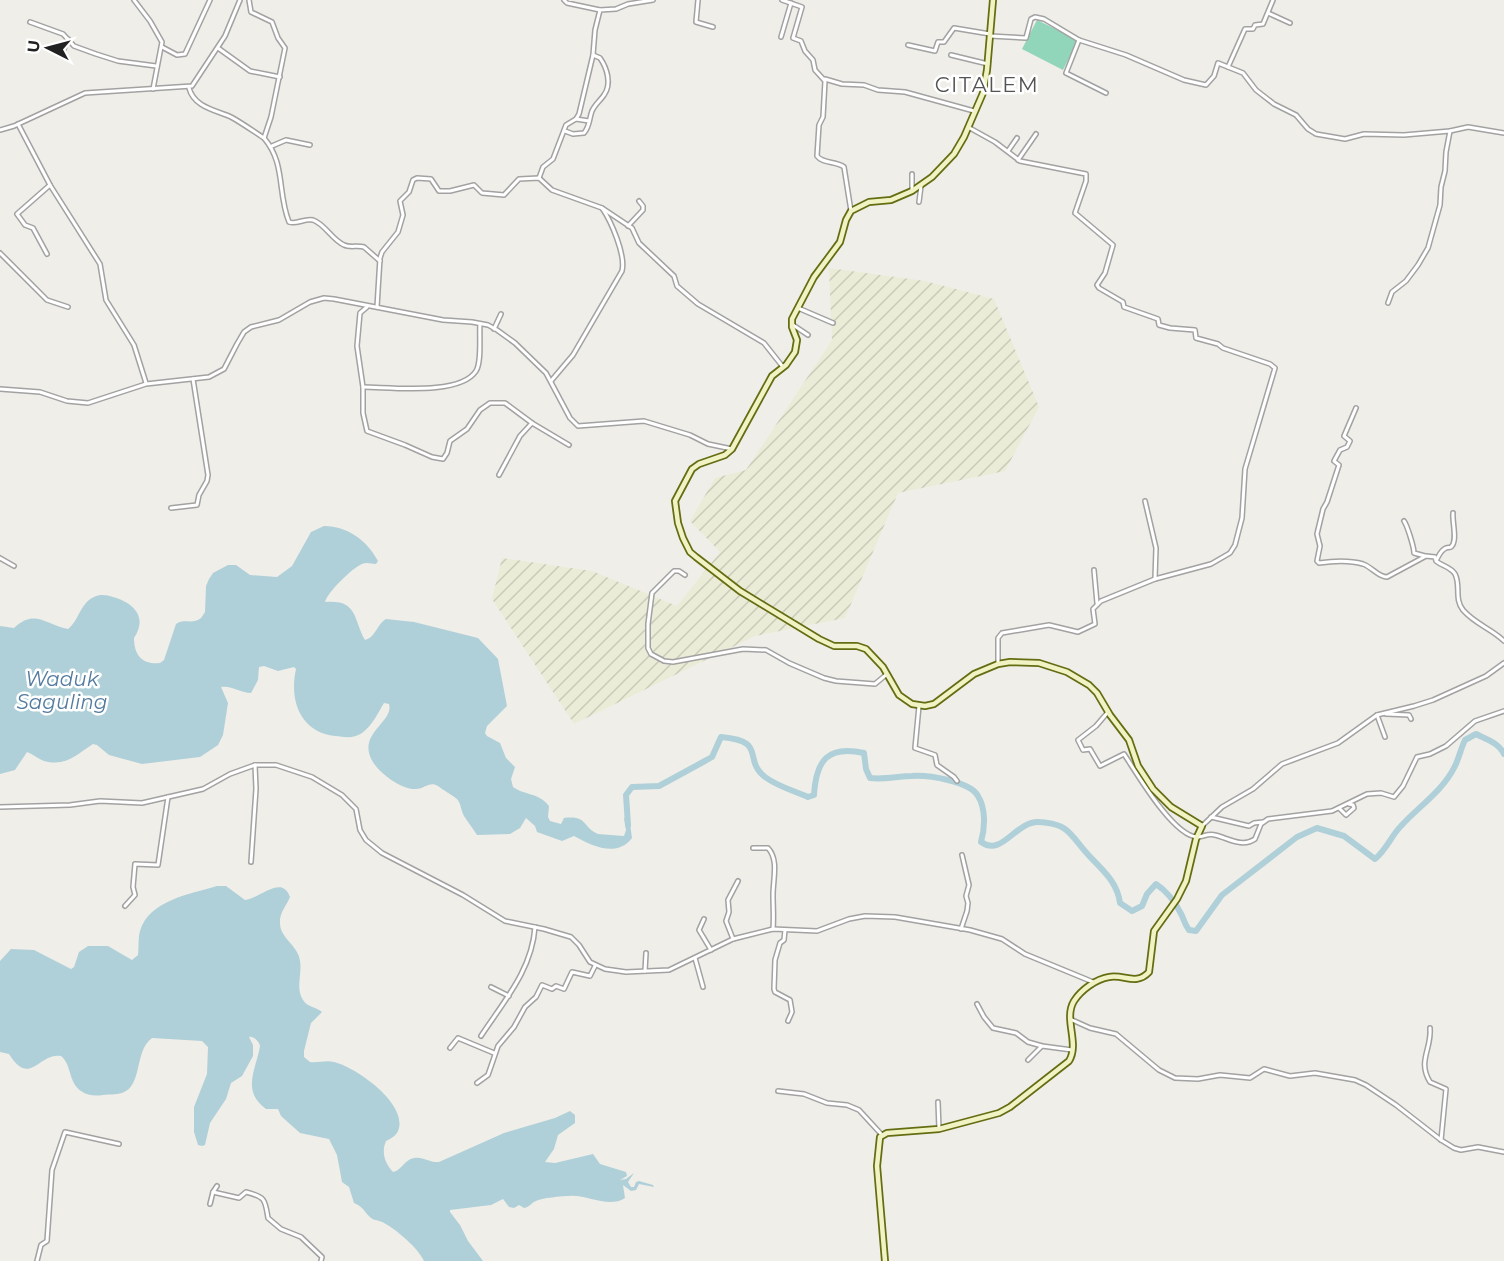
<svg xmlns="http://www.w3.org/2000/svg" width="1504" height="1261" font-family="Montserrat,sans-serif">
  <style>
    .farmland { fill: url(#farmland-furrows) }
    .pitch { fill: #91d5ba }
    .water { fill: #afd0d8 }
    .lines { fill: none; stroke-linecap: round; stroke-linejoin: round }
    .river { stroke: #afd0d8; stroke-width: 6 }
    .minor-casing { stroke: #a2a2a2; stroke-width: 6 }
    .secondary-casing { stroke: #656d13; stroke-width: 8 }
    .minor { stroke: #fff; stroke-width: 3 }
    .secondary { stroke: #f1f3c5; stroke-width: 4.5 }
    .labels { text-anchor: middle; stroke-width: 5; stroke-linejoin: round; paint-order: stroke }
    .water-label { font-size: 20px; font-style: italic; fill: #547a9f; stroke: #fff }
    .quarter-label { font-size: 21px; letter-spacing: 1.5px; fill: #545454; stroke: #fff }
  </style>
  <defs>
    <pattern id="farmland-furrows" width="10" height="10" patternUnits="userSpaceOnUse" patternTransform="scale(1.5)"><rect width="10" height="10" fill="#ebecd7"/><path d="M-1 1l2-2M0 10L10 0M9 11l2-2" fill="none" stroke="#c9cab8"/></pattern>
  </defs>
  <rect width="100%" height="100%" fill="#f0eee9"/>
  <path class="farmland" d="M 829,268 L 925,281 L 994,299 L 1039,407 L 1005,471 L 898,493 L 845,618 L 755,636 L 574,724 L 492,599 L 502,558 L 592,571 L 677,606 L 720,552 L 690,521 L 715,478 L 746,470 L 832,340 Z"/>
  <path class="pitch" d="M 1037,20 L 1078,40 L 1063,70 L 1022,49 Z"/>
  <g class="water">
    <path d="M 324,526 C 347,526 367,540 378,561 L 376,564 C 371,564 367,562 362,564 C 352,568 327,593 325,602 C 358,599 353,619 365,640 C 376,637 377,624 386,619 L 414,622 L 478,638 L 498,659 L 507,706 L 487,726 L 485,733 L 487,736 L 500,743 L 506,758 L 515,767 L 511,779 L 513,787 C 526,796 538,792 549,806 L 548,817 L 550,821 L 561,824 L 564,818 C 588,815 582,827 598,834 L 624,836 L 626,830 L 624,818 L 629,817 L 632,838 C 617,858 592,846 574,836 L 562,841 L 537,832 L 535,826 L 526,818 L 520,828 L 510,834 L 477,835 C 473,829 468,822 464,816 C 461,811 461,803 457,799 C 452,795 443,790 438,786 C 429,781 425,789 416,789 C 401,790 375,771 370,756 C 361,732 394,721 389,704 L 384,703 C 378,713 372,726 362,733 C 353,739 345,737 335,736 C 300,732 289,700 296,669 L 294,667 L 278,671 L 264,666 L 259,667 L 258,680 L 251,693 C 241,693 231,685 221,687 L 228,703 L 223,735 L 218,745 L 200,757 L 142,764 L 109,755 L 97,745 L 93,744 C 77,754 67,767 44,761 C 38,759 33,754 27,752 L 15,770 L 0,774 L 0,626 L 14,628 C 35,608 46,625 68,629 C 79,621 80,603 94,597 C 100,594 107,595 113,597 C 134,603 148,617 134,638 C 134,655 142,665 160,663 L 164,660 L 176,624 C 184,618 193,625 201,618 L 205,612 L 206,586 L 209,579 L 213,573 L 228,565 L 236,565 L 250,575 L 277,577 L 292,566 L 311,532 Z"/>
    <path d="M 217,886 L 226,886 L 245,900 C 259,899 282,874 290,897 C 287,905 279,913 280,923 C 280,936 293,943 298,954 C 305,970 294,986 303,1000 C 307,1007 316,1007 322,1012 L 311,1023 L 304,1051 L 304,1057 L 310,1062 C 318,1063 326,1060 334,1062 C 356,1067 412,1106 397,1133 C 394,1137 390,1139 386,1141 C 381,1153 385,1163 393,1172 C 402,1170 404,1160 414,1158 C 423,1156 430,1163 439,1162 L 504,1133 L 555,1118 L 570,1111 L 575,1115 L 575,1123 L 558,1135 L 554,1149 L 545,1162 L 555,1163 L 593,1154 L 600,1164 L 626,1172 L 627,1176 L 620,1180 L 626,1179 L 634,1173 L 628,1182 L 631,1187 L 634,1187 L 636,1182 L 639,1181 L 653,1185 L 654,1187 L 639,1184 L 636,1190 L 631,1191 L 623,1185 L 625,1198 C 608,1209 587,1194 569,1196 C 563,1196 541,1198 536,1201 C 531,1203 530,1207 524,1208 L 519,1205 L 514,1208 L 509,1207 L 503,1199 L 491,1205 L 450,1210 L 450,1212 L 460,1225 L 468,1241 L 483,1261 L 424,1261 C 418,1248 397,1230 384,1223 C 380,1220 375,1221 371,1218 C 364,1212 364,1207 354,1203 L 349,1187 L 342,1182 L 337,1155 L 329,1139 L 300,1133 L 281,1116 L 278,1109 L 266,1109 C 241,1091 256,1070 260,1046 C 259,1041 253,1036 249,1037 L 253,1045 L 253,1056 L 242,1076 L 231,1083 L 226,1099 L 210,1123 L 205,1145 L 202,1146 L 198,1145 L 194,1132 L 194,1107 L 207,1074 L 208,1047 L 202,1041 L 152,1038 C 134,1051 143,1086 122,1093 C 116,1095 109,1094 103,1095 C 95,1096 88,1096 81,1091 C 68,1082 72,1065 61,1056 C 39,1052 30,1088 9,1054 L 0,1052 L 0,961 L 11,949 L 34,950 L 71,969 L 74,967 L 79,952 L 88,946 L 108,946 L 132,960 L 138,955 C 139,947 138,938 140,931 C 149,900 191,894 217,886 Z"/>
  </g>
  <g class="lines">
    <path class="river" d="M 628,825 L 626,795 L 632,787 L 659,786 L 703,762 L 712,757 L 721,737 C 768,741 742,759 765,777 C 777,786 794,791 808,797 L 814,795 C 816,760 828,745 864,753 L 866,769 L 870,778 C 884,780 898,776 912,776 C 928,775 970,781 978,796 C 986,809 985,828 981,842 C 1002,857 1015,822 1038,822 C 1046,822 1058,824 1065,829 C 1072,834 1078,843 1084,850 C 1098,867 1117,879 1120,903 L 1132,911 L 1142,906 L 1147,894 L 1156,884 C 1165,890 1175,901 1180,912 C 1184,918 1184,924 1189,930 L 1196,931 L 1222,895 L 1297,837 L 1317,828 L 1344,836 L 1375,859 C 1387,849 1391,836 1401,826 C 1419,806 1443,791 1455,766 C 1459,758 1461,748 1465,740 L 1476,734 C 1486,739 1499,743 1504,754"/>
    <g class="minor-casing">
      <g id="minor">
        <path d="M 134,0 L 150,21 L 162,42 L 153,89"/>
        <path d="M 249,0 L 251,12 L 272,22 L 278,38 L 285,48 L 271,117 L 264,138 C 286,164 277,192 289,222 C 297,225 304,218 313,220 C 325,224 332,240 344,245 C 350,248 357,245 364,247 L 380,261"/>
        <path d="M 564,0 L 567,3 L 600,10"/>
        <path d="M 698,0 L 696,22 L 713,27"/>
        <path d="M 782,0 L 802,7 L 793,38 L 801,41 L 805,51 L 813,60 L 815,70 L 825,81 L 823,117 L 819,125 L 817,156 C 823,164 836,161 844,167 L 851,211"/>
        <path d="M 1268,13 L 1290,23"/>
        <path d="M 30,22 L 63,34 L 74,46 L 96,54 L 118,61 L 156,66"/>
        <path d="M 990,36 L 1026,38 L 1031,19 L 1035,17 L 1044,19 L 1079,40 L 1126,55 L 1184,80 L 1206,85 L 1214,76 L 1218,63 L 1228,67 L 1245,29 L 1253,29 L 1255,25 L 1263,24 L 1273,0"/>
        <path d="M 781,37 L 791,3"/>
        <path d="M 1079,40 L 1066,73 L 1106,93"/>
        <path d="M 908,45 L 935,51 L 938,42 L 944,42 L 954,28 L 990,34"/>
        <path d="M 162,47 L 177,55 L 185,54 L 210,0"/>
        <path d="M 218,48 L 250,71 L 280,77"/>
        <path d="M 62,54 L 68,39"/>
        <path d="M 951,55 L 988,64"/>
        <path d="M 1228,67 L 1243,73 L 1256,90 L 1274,104 L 1296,115 L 1308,129 L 1316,134 L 1345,139 L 1364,134 L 1404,135 L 1450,131 L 1468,127 L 1504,133"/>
        <path d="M 825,79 L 842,84 L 864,85 L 878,90 L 905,92 L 974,111"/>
        <path d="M 189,88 C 194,107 215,110 231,117 C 242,123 253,131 264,138"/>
        <path d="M 576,119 L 589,121"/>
        <path d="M 18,124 L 50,185 L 100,264 L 106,300 L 134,345 L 146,383"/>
        <path d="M 968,127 L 995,142 L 1020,161 L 1086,174 L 1086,181 L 1075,213 L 1113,245 L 1105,273 L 1097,285 L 1099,288 L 1123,302 L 1124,307 L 1158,319 L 1159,325 L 1170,328 L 1195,330 L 1196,338 L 1218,344 L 1223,348 L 1270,364 L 1275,368 L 1245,469 L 1242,518 L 1235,545 L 1230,553 L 1211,564 L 1155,579 L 1101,601 L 1093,609 L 1095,624 L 1078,632 L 1049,625 L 1002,633 L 998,638 L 998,663"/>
        <path d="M 0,130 L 14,126 L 85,93 L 192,86 L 225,36 L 240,0"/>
        <path d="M 565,131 L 573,134 L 584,133 C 590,126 589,119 592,111 C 595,104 600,101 604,95 C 612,84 607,68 600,58 L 593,55"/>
        <path d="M 272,146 L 286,140 L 310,145"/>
        <path d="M 1008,151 L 1017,138"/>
        <path d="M 1018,160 L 1036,134"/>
        <path d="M 912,174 L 912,191"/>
        <path d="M 539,178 L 543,167 L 553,159 L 566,125 L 576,119 L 579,114 L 593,55 L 595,30 L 600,10 L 616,9 L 628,4 L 653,0"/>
        <path d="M 919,202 L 921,186"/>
        <path d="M 602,208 L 632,228 L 639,243 L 674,276 L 677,286 L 698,304 L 764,343 L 783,367"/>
        <path d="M 628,226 L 643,210 L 643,206 L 639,201"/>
        <path d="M 0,253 L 47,300 L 68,307"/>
        <path d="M 47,254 L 33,228 L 25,225 L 17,214 L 50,185"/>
        <path d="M 1388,303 L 1392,292 L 1406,281 L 1418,265 L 1428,248 L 1440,205 L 1441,187 L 1445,171 L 1446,152 L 1450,131"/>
        <path d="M 367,307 L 360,313 L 357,346 L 363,387 L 363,413 L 367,431 L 405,445 L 432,457 L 443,459 L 447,453 L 450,441 L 467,429 L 480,410 L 490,403 L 505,403 L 532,423 L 520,436 L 499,475"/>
        <path d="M 377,307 L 380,258 L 382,252 L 398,232 L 403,215 L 400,201 L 409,192 L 413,180 L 417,178 L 431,179 L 439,191 L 450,191 L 474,185 L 482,193 L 504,195 L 519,179 L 539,178 L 552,190 L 602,208 C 611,221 626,255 622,271 L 573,355 L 551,381"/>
        <path d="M 798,308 L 833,323"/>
        <path d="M 793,325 L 808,335"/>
        <path d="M 494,329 L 501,314"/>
        <path d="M 363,387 C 390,387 460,396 476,371 C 482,362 479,335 480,324"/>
        <path d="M 0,389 L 40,392 L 67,401 L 88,403 L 146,384 L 209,377 L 224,369 L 237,344 L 244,332 L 251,327 L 279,320 L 310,302 L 324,298 L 334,299 L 443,320 L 472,322 L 488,325 L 497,330 L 515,343 L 546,373 L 570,418 L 578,426 L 644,421 L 690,435 L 708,444 L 732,449"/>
        <path d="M 1356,408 L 1344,436 L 1350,441 L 1347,447 L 1340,450 L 1334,461 L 1339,465 L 1327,502 L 1323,509 L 1317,534 L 1320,546 L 1317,561 L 1319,563 C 1333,561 1349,560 1363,564 C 1372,567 1378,577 1387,577 L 1426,556 L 1435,557 L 1436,561 C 1442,566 1451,567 1455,574 C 1461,585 1454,599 1463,610 C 1475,624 1492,629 1504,641"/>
        <path d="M 532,423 L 569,445"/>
        <path d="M 1145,501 L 1156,548 L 1155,579"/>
        <path d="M 171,508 L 197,505 L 199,495 L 207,481 L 208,475 L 193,379"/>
        <path d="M 1404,521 C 1407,525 1414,547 1414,553 L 1425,556"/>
        <path d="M 0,558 L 14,566"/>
        <path d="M 1437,559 C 1439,555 1441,550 1446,548 C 1448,547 1450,548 1451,547 C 1458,541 1452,522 1453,513"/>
        <path d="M 1094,570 L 1097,603"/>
        <path d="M 685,575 L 679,571 L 674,571 L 652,593 L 648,624 L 648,648 L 651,654 L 664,661 L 673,662 L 743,649 L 766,650 L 789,663 L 824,678 L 836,681 L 875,684 L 887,674"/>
        <path d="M 919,706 L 915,748 L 935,755 L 937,765 L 954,777 L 957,781"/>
        <path d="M 1108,712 L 1096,726 L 1078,740 L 1083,750 L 1090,749 L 1100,766 L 1124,754 C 1136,772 1173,836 1197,837 C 1203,837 1208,833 1215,835 C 1228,838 1242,848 1255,839 L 1261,824 L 1268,819 L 1332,811 L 1367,794 L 1381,793 L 1394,797 L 1403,786 L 1417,757 L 1430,754 L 1446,746 L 1475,721 L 1504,711"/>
        <path d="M 1386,714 L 1409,715 L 1411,719"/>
        <path d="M 1377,715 L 1385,737"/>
        <path d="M 0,807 L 70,805 L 100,801 L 142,803 L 203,789 L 230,774 L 255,765 L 276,765 L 312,777 L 342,795 L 356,809 L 360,830 L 366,840 L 382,853 L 463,895 L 505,921 L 544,929 L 571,937 L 579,945 L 590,962 L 605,969 L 626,972 L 669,970 L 733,939 L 773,929 L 817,931 L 849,919 L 865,916 L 895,917 L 970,930 L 1002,939 L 1025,954 L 1093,982"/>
        <path d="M 1339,808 L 1346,815 L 1354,808 L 1353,805 L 1349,804"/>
        <path d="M 1211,817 L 1249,826 L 1254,823 L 1263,822"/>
        <path d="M 1202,826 L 1222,807 L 1253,789 L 1282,764 L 1338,743 L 1377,715 L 1414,706 L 1433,700 L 1486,676 L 1504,663"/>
        <path d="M 753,848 L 768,848 C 779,860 773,879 773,895 C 773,906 774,917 773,929"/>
        <path d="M 251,862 L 256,789 L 255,765"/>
        <path d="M 125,906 L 135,895 L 133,887 L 135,864 L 158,865 L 168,797"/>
        <path d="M 704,919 L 699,930 L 711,950"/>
        <path d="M 961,929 L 967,911 L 968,903 L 966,896 L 969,885 L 962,855"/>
        <path d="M 785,930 L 784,940 L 780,943 L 775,960 L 774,989 L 775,992 L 790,1000 L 792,1012 L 788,1021"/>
        <path d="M 733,939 L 726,921 L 729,912 L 728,900 L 738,881"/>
        <path d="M 695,958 L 703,987"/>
        <path d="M 645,971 L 646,953"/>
        <path d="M 491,987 L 509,996"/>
        <path d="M 977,1004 L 984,1017 L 993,1028 L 1016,1033 L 1028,1042 L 1042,1046 L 1072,1050"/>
        <path d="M 1070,1019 L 1090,1028 L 1116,1034 L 1159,1070 L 1175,1078 L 1198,1079 L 1220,1075 L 1250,1078 L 1264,1069 L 1290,1076 L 1315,1073 L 1355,1080 L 1366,1085 L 1396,1105 L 1441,1140 L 1454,1148 L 1461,1150 L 1478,1147 L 1504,1152"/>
        <path d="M 1430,1028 C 1432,1049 1417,1061 1430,1082 L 1446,1089 L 1441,1140"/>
        <path d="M 481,1036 C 504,1001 532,970 535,927"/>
        <path d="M 450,1048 L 458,1038 L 494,1053"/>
        <path d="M 1028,1060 L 1042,1046"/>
        <path d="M 477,1083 L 488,1075 L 498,1046 L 514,1027 L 525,1007 L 536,997 L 542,985 L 552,989 L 556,986 L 564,989 L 572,972 L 590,976 L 595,966"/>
        <path d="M 778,1091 L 804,1094 L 827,1103 L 847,1105 L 859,1110 L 882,1135"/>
        <path d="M 938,1102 L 939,1129"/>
        <path d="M 217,1186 L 213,1192 L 239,1198 L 246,1192 C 266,1197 265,1200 268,1218 L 281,1229 L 301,1237 L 322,1257 L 321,1261"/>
        <path d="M 210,1204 L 213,1192"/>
        <path d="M 37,1261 L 41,1245 L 47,1241 L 52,1170 L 65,1132 L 119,1144"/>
      </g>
    </g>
    <g class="secondary-casing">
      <path id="secondary" d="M 885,1261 L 877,1166 L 880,1137 L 887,1133 L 939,1129 L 999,1113 L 1010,1107 L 1069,1061 C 1080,1043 1063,1019 1074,1001 C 1081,990 1096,979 1109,977 C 1124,974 1136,986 1149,972 L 1154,931 L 1177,899 L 1186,881 L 1196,839 L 1202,826 L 1171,807 L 1153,789 L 1138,766 L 1129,740 L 1110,715 L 1097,693 L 1089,685 L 1067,672 L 1039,663 L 1010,662 L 998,664 L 974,674 L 934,704 L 925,706 L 912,704 L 899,695 L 883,667 L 866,649 L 857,646 L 834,646 L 819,639 L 740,591 L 696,557 L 690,552 L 683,538 L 678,523 L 675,501 L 692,469 L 699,464 L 725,455 L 732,449 L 772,376 L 786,365 L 795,352 L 797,340 L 792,327 L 792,319 L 814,277 L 840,242 L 846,220 L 851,211 L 869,202 L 891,200 L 912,191 L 932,177 L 954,154 L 964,137 L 983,93 L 987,70 L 993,0"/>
    </g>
    <use href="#minor" class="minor"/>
    <use href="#secondary" class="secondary"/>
  </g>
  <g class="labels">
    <g class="water-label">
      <text x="62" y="686">Waduk<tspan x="62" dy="23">Saguling</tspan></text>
    </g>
    <g class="quarter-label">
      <text x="987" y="92">CITALEM</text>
    </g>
  </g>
  <g transform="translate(48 48) rotate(276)" stroke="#ffffff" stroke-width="4.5" paint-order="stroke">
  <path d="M0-4.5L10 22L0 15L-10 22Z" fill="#212121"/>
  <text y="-9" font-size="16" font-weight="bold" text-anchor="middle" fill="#212121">U</text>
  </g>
</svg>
